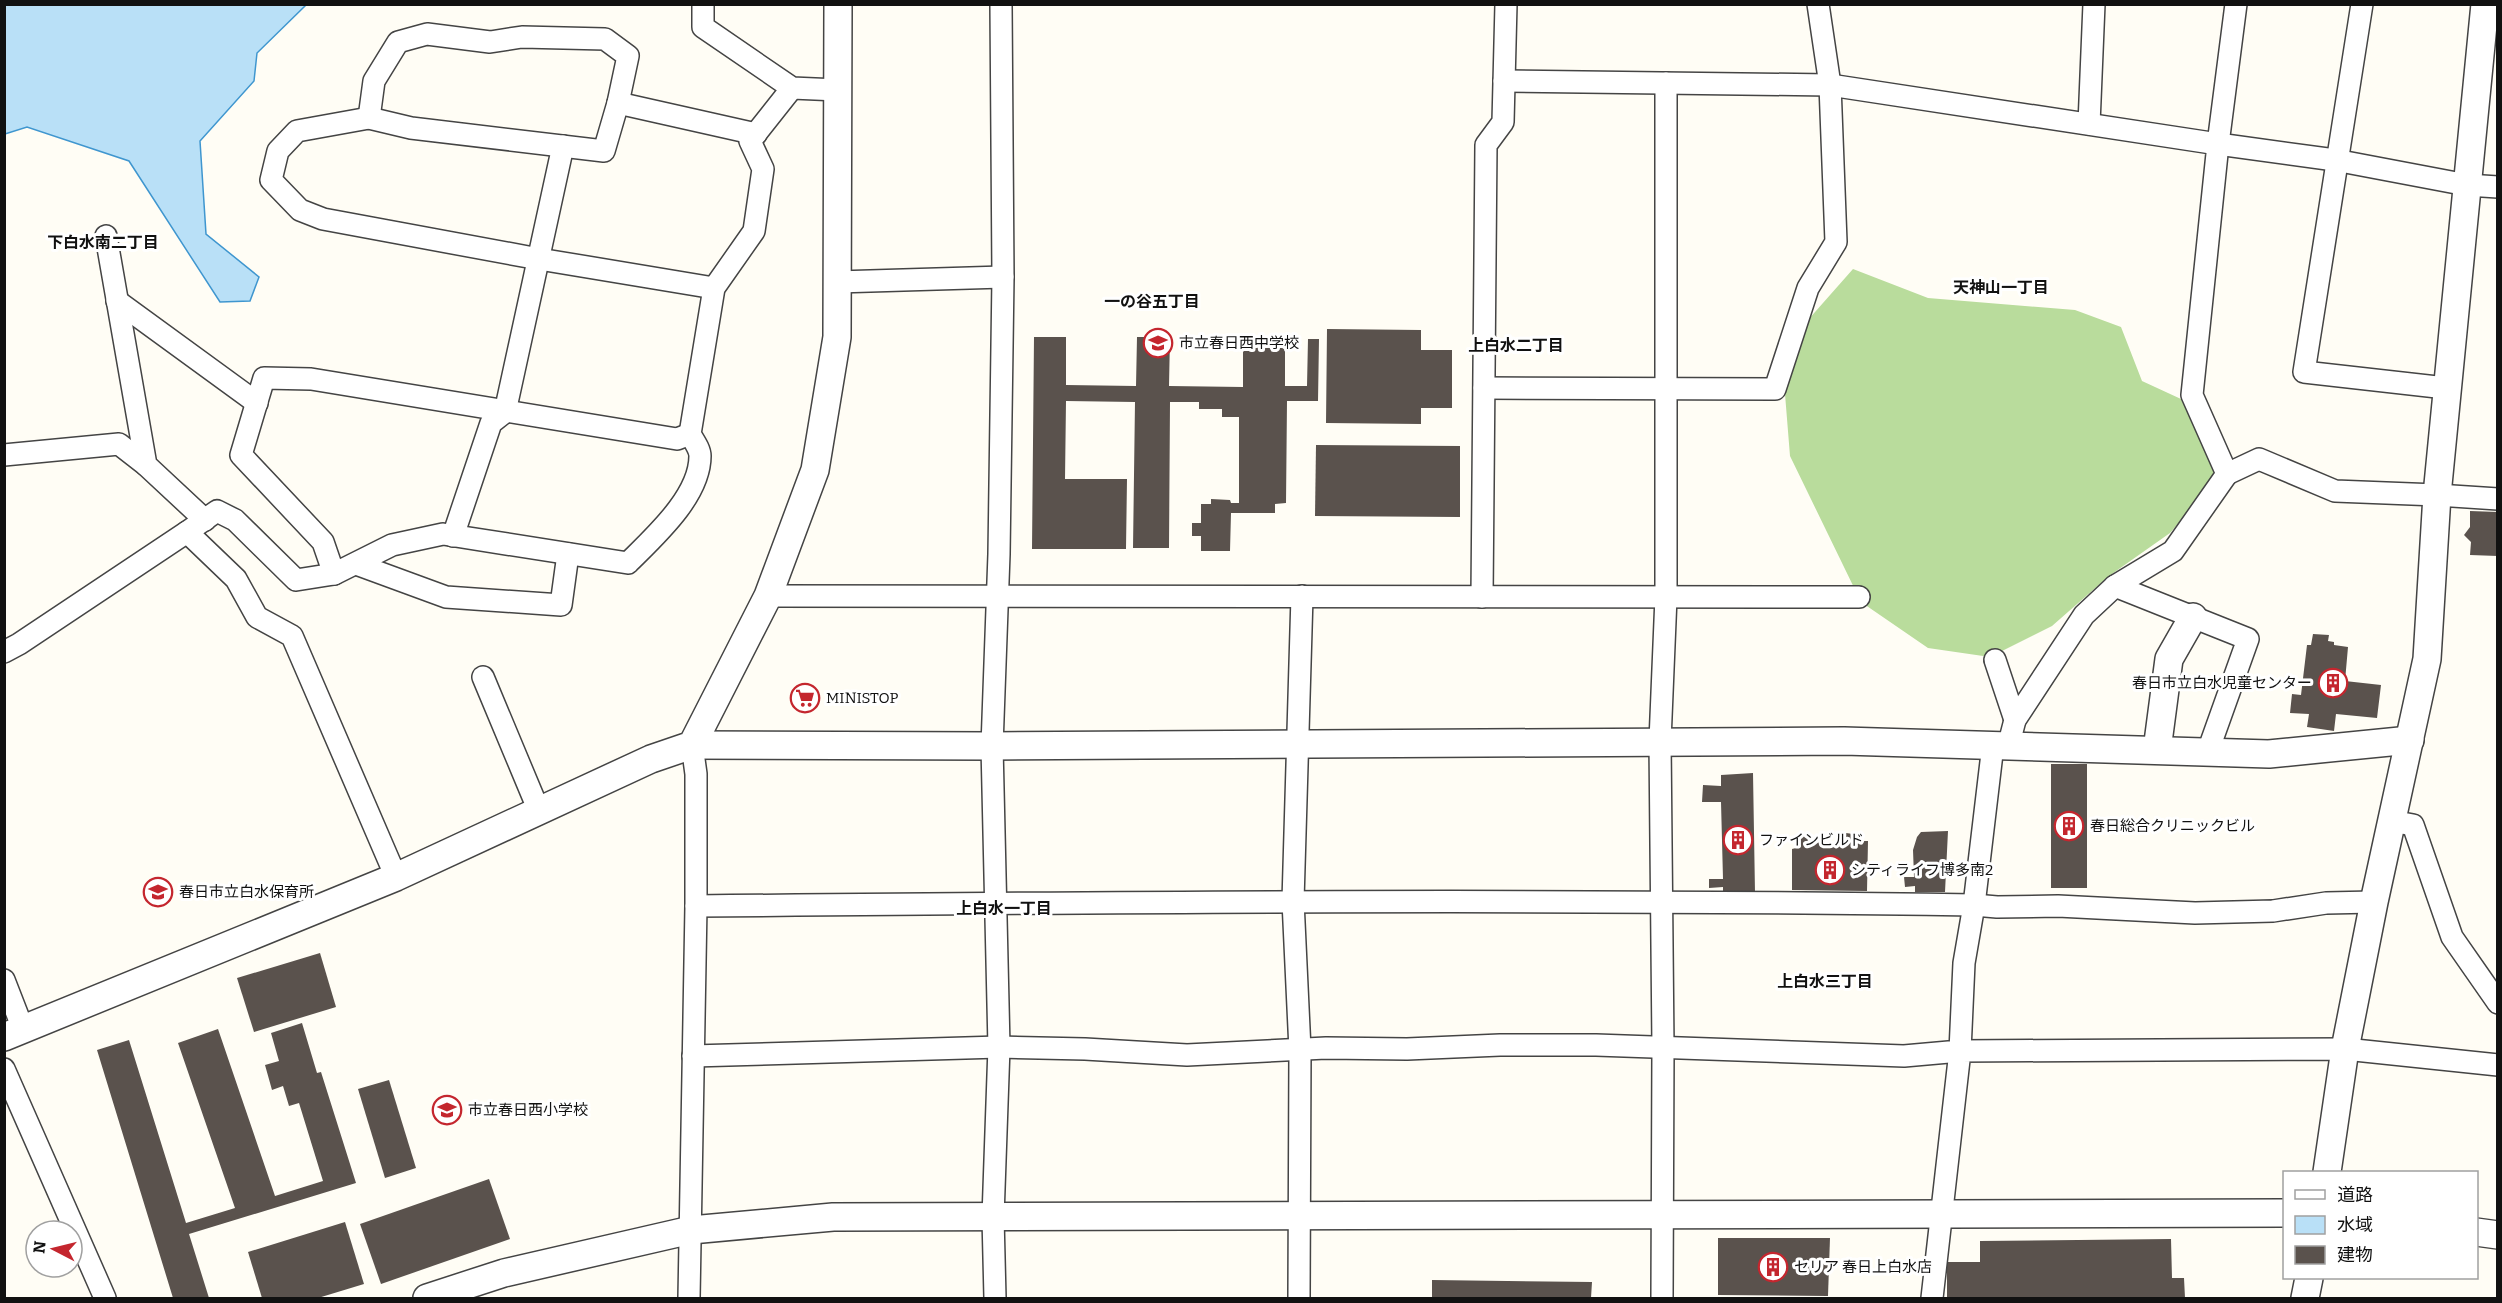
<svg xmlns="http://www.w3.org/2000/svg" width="2502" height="1303" font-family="Bitter,'Noto Sans JP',serif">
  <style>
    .forest { fill: #b9dc9c }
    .water { fill: #b9e0f7; stroke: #3f96cf; stroke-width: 1.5 }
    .building { fill: #5a524d }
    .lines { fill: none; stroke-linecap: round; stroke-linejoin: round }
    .minor-casing { stroke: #444; stroke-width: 24 }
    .tertiary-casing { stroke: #444; stroke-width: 30 }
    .minor { stroke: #fff; stroke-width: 21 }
    .tertiary { stroke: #fff; stroke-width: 27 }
    .labels { text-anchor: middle; stroke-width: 6; stroke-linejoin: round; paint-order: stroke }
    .poi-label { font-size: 15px; fill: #111; stroke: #fff; text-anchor: start }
    .neighbourhood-label { font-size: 16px; font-weight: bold; fill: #111; stroke: #fff }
  </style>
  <rect width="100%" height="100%" fill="#fffdf5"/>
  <path class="forest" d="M 1853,269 L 1928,298 L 2075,310 L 2121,327 L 2142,381 L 2181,399 L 2216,463 L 2216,479 L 2170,533 L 2109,576 L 2052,626 L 1990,657 L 1928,648 L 1861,602 L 1790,456 L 1785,394 L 1800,329 Z"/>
  <path class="water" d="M 4,5 L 306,5 L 257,53 L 254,81 L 200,141 L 206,234 L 259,277 L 250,301 L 220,302 L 129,161 L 27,127 L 5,134 Z"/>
  <g class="building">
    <path d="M 1327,329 L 1421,330 L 1421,350 L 1452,350 L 1452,408 L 1421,408 L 1421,424 L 1326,423 Z"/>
    <path d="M 1034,337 L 1066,337 L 1066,385 L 1136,386 L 1137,337 L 1170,337 L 1169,386 L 1243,387 L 1243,338 L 1285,338 L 1285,386 L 1307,386 L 1308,339 L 1319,339 L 1318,401 L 1287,401 L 1286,503 L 1275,504 L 1275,513 L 1231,513 L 1230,551 L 1201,551 L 1201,536 L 1192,536 L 1192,523 L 1201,523 L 1201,504 L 1211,504 L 1211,499 L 1230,500 L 1231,503 L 1239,503 L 1239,417 L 1222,417 L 1222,409 L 1199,409 L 1199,402 L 1170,402 L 1169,548 L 1133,548 L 1135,402 L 1066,401 L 1065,479 L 1127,479 L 1126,549 L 1032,549 Z"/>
    <path d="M 1316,445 L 1460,446 L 1460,517 L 1315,516 Z"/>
    <path d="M 2470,511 L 2498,512 L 2498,556 L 2470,555 L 2471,542 L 2464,535 L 2470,527 Z"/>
    <path d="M 2313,634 L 2329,635 L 2328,641 L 2334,642 L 2334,645 L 2348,647 L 2345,681 L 2381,685 L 2377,718 L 2336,714 L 2334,731 L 2307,727 L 2309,714 L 2290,713 L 2292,694 L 2301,695 L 2307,645 L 2311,645 Z"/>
    <rect x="2051" y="764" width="36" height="124"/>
    <path d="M 1753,773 L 1755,893 L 1723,894 L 1723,887 L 1709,888 L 1709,879 L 1723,879 L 1721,802 L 1702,802 L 1703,785 L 1721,786 L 1721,775 Z"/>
    <path d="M 1948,831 L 1945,892 L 1915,892 L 1915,886 L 1905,887 L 1904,877 L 1914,877 L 1913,850 L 1917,837 L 1921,832 Z"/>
    <path d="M 1846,833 L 1860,835 L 1860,841 L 1868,841 L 1867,891 L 1792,890 L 1792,849 L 1796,848 L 1802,835 L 1809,836 L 1808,842 L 1843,844 Z"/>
    <path d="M 320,953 L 336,1007 L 254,1032 L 237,978 Z"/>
    <path d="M 302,1023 L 317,1073 L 321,1072 L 356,1183 L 189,1234 L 209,1298 L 173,1298 L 97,1050 L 129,1040 L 186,1223 L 235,1208 L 178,1043 L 218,1029 L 275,1196 L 323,1181 L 299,1103 L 289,1106 L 283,1086 L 272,1090 L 265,1065 L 279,1061 L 271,1033 Z"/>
    <path d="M 389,1080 L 416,1168 L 385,1178 L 358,1089 Z"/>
    <path d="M 489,1179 L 510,1239 L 381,1284 L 360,1224 Z"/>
    <path d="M 345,1222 L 364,1284 L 318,1298 L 262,1298 L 248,1252 Z"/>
    <path d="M 1718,1238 L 1830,1238 L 1828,1296 L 1718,1295 Z"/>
    <path d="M 2171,1239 L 2172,1278 L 2184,1278 L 2185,1298 L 1947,1298 L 1947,1262 L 1980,1262 L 1980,1241 Z"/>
    <path d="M 1432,1280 L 1592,1282 L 1591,1298 L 1432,1298 Z"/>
  </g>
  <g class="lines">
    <g class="minor-casing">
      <g id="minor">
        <path d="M 703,4 L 703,27 L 792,88 L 838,90"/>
        <path d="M 2236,4 L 2218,144 L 2335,160 L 2467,185 L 2498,187"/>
        <path d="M 2362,4 L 2304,372 L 2446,388"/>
        <path d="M 1504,81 L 1830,85 L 2218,144 L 2192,395 L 2227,474 L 2173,551 L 2115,586 L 2084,615 L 2015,720 L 2008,747"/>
        <path d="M 369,118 L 374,81 L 398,42 L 427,34 L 490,42 L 522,37 L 605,39 L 628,56 L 618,103"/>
        <path d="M 2089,124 L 2094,4"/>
        <path d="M 106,236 L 146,465 L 205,520"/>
        <path d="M 837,282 L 1003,277"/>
        <path d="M 714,288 L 539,259 L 323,219 L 300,210 L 271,180 L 278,151 L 297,131 L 369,118 L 411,128 L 604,151 L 618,103 L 756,134"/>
        <path d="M 117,301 L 257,403"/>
        <path d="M 1484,388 L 1775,389 L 1808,288 L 1836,242 L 1830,85 L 1818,4"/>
        <path d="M 4,455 L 119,444 L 146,465"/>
        <path d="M 2227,474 L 2259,459 L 2335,491 L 2437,495 L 2498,499"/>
        <path d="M 453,536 L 491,423 L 505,412 L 563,146"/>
        <path d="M 356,564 L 446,597 L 561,605 L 568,554"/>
        <path d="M 334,574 L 323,542 L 241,455 L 264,378 L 311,379 L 677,439 L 690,434"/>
        <path d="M 2115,586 L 2248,639 L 2208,751"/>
        <path d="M 768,596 L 1859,597"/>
        <path d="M 1482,597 L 1486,145 L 1503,122 L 1506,4"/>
        <path d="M 4,652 L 19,644 L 187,532"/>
        <path d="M 1995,660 L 2015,720"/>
        <path d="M 483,677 L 539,811"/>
        <path d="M 2391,821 L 2413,825 L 2452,937 L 2498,1003"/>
        <path d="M 396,877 L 292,636 L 257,617 L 236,579 L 187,532 L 217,511 L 235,520 L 296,580 L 334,574 L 392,545 L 443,534 L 628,563 C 655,536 700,496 700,456 C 700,449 694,441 690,434 L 714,288 L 754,231 L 763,169 L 750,141 L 792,88"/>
        <path d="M 696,906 C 1122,902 1548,899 1974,905 L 1997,907 L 2058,906 L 2195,913 L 2273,911 L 2326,903 L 2374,902"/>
        <path d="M 4,980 L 23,1029"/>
        <path d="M 693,1056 L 999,1047 L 1085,1049 L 1187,1055 L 1326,1048 L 1407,1049 L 1500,1045 L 1596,1045 L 1904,1056 L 1960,1051 L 1964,963 L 1974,905 L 1993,745"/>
        <path d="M 4,1069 L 105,1298"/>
        <path d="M 689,1298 L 696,906 L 696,774 L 692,745"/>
        <path d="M 995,1298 L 993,1217 L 999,1047 L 992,746 L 999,554 L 1003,277 L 1001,4"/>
        <path d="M 1299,1298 L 1300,1050 L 1293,901 L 1302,596"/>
        <path d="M 1662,1298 L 1663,1048 L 1660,741 L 1666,597 L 1666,83"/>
        <path d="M 1932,1298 L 1960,1051 L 2345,1049 L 2498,1065"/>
      </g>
    </g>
    <g class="tertiary-casing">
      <g id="tertiary">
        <path d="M 692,745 L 992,746 L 1844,741 L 2269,754 L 2410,740"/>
        <path d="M 2157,750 L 2169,659 L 2193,617"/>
        <path d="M 4,1037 L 396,877 L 651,759 L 692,745 L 768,596 L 815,470 L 837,337 L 838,4"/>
        <path d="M 2327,1172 L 2345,1049 L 2374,902 L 2427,659 L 2437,495 L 2485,4"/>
        <path d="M 2476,1232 L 2498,1235"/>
        <path d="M 427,1298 L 504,1273 L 691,1230 L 833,1217 L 2284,1213"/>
        <path d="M 2305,1298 L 2309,1278"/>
      </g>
    </g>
    <use href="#minor" class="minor"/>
    <use href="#tertiary" class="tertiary"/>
  </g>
  <defs>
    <g id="school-ring" transform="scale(1.5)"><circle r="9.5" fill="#fff" stroke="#c4262e" stroke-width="1.5"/><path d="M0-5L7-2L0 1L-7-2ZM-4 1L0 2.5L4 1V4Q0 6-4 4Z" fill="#c4262e"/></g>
    <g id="building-ring" transform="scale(1.5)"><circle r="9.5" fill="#fff" stroke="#c4262e" stroke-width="1.5"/><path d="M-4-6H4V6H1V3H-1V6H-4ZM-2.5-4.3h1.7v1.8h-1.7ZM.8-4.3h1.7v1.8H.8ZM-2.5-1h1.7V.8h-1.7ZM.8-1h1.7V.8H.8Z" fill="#c4262e"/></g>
    <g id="supermarket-ring" transform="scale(1.5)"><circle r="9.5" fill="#fff" stroke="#c4262e" stroke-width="1.5"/><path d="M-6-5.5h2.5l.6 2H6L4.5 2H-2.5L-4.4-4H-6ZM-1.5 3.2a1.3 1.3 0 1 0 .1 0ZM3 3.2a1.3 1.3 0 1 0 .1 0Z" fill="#c4262e"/></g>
  </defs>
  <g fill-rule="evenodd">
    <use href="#school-ring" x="1158" y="343"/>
    <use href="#building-ring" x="2333" y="683"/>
    <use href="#supermarket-ring" x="805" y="698"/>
    <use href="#building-ring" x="2069" y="826"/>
    <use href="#building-ring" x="1738" y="840"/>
    <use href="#building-ring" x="1830" y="870"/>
    <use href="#school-ring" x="158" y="892"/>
    <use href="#school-ring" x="447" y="1110"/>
    <use href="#building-ring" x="1773" y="1267"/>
  </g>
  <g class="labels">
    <g class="poi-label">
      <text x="1179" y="348">市立春日西中学校</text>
      <text x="2312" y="688" text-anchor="end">春日市立白水児童センター</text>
      <text x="826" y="703">MINISTOP</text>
      <text x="2090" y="831">春日総合クリニックビル</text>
      <text x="1759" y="845">ファインビルド</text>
      <text x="1851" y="875">シティライフ博多南2</text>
      <text x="179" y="897">春日市立白水保育所</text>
      <text x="468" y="1115">市立春日西小学校</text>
      <text x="1794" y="1272">セリア 春日上白水店</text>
    </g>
    <g class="neighbourhood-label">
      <text x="103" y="248">下白水南二丁目</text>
      <text x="2001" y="293">天神山一丁目</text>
      <text x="1152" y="307">一の谷五丁目</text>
      <text x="1516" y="351">上白水二丁目</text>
      <text x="1004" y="914">上白水一丁目</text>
      <text x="1825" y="987">上白水三丁目</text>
    </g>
  </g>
  <rect width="2502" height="1303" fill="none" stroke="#111111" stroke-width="12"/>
  <rect x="2283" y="1171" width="195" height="108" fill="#ffffff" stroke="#a0a0a0" stroke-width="1.5"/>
  <rect x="2295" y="1190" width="30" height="9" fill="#ffffff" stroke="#a0a0a0" stroke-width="1.5"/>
  <text x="2337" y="1201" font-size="18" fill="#111111">道路</text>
  <rect x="2295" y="1216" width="30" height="18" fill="#b9e0f7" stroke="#a0a0a0" stroke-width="1.5"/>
  <text x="2337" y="1231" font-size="18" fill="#111111">水域</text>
  <rect x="2295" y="1246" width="30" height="18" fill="#5a524d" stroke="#a0a0a0" stroke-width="1.5"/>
  <text x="2337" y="1261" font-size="18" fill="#111111">建物</text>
  <g transform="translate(54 1249) rotate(277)"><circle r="28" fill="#ffffff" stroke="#a0a0a0" stroke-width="1.5"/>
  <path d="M0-4.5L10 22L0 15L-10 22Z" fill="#c4262e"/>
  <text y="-9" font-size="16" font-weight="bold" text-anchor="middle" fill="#111111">N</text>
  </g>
</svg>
